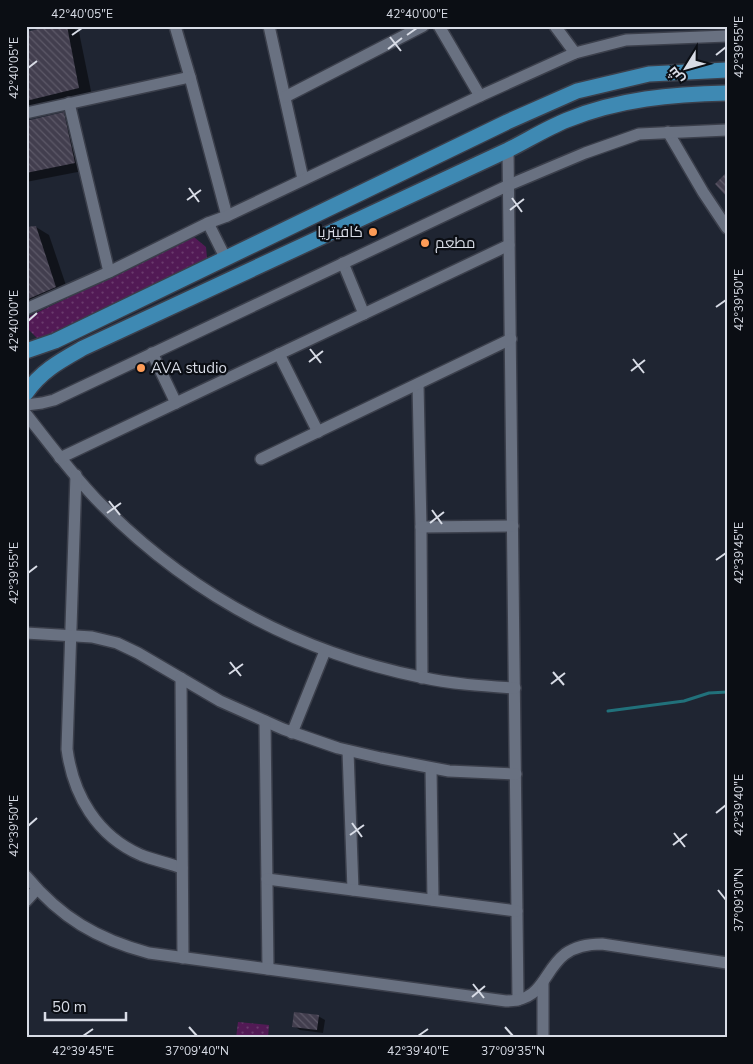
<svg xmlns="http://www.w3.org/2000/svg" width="753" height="1064" font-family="'Nunito Sans',Cairo,sans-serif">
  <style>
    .green { fill: url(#green-dots) }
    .shadow { fill: #0007 }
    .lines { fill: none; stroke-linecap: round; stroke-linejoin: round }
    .stream { stroke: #21717b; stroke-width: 3 }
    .building { fill: url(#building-back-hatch) }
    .street-casing { stroke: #3b3f4b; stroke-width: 14 }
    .primary-casing { stroke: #3b3f4b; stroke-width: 18 }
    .street { stroke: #697181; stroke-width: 11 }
    .primary { stroke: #3e89b3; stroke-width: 15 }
    .ticks { fill: none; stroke: #d8dce6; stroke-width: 2 }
    .poi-dot { fill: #fe9c57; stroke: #0b0e14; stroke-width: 2 }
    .labels { text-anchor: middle; stroke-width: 4.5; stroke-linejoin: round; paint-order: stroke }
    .poi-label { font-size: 15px; fill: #d8dce6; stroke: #0b0e14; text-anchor: start }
    .neatline { fill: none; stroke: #d8dce6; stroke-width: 2 }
    .ticks-label { font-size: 12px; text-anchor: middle; fill: #d8dce6 }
  </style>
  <defs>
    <pattern id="green-dots" width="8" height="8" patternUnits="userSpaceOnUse" patternTransform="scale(1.25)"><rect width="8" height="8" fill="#521a55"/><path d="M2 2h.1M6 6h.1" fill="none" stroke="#6a3b6d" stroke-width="1.8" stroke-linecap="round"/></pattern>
    <pattern id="building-back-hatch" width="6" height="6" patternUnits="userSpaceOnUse" patternTransform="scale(1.25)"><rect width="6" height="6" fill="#423e4e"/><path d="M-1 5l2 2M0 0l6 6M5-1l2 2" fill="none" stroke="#5d5968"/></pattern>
  </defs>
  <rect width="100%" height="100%" fill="#1f2532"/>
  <g class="green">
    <path d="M 194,237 L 206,247 L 207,258 L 54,333 L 37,338 L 26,327 L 30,316 Z"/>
    <path d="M 238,1022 L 269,1025 L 268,1038 L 236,1038 Z"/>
  </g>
  <g class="shadow">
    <path d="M 56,26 L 70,26 L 79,32 L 92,96 L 26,111 L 26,33 Z"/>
    <path d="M 63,114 L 76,121 L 88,170 L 26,182 L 26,122 Z"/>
    <path d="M 36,227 L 49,235 L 69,294 L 26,308 L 26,228 Z"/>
    <path d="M 318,1016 L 325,1020 L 323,1033 L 300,1030 L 294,1026 Z"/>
  </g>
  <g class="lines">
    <path class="stream" d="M 608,711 L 684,701 L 709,693 L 727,692"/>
  </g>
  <g class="building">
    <path d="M 51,26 L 67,26 L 79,88 L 26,101 L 26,32 Z"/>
    <path d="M 64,112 L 75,163 L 26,173 L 26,121 Z"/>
    <path d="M 727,172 L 727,197 L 715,184 Z"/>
    <path d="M 36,226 L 56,287 L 26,300 L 26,227 Z"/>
    <path d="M 294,1012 L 319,1015 L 317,1030 L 292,1027 Z"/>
  </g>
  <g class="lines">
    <g class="street-casing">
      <g id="street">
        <path d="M 175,26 L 190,77 L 227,216"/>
        <path d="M 269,26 L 303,179"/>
        <path d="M 439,26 L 480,96"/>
        <path d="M 555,26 L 575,53"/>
        <path d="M 285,97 L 423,26"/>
        <path d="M 69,103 L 109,272"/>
        <path d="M 26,113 L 190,77"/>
        <path d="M 668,132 L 703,192 L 727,228"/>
        <path d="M 508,150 L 518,1000"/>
        <path d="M 208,223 L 226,259"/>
        <path d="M 343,263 L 364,314"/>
        <path d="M 26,309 L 109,272 L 208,223 L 227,216 L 480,96 L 575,53 L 626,40 L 727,36"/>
        <path d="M 152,353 L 176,403"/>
        <path d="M 279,354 L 318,432"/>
        <path d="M 418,384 L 421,527 L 422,678"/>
        <path d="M 26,405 L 42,403 L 54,400 L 509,185 L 585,153 L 639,134 L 727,130"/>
        <path d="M 26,414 C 49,443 71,473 96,499 C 186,592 294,651 420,677 C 451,684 483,686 515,688"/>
        <path d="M 60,458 L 509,245"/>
        <path d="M 261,459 L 511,339"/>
        <path d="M 76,475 L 67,749 C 73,795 97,836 141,855 C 154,860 168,863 182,868"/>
        <path d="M 421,527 L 513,526"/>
        <path d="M 26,633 L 92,637 L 117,643 L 138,653 L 220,701 L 283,729 L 338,748 L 381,758 L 449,771 L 516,774"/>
        <path d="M 181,678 L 183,958"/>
        <path d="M 265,721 L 268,969"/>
        <path d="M 292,733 L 325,651"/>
        <path d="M 348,751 L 353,890"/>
        <path d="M 431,768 L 433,900"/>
        <path d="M 26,876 C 61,918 97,939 149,953 L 506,1001 C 544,1001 542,972 565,954 C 576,946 589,944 602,944 L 727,963"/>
        <path d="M 267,879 L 517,911"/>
        <path d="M 26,901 L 37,889"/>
        <path d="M 543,1038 L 543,982"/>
      </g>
    </g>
    <g class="primary-casing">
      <g id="primary">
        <path d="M 26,351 L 55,341 L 507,122 L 577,91 L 649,74 L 727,70"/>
        <path d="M 26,393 C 41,371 60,361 83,348 L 508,150 C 528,140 547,128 567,120 C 618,99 673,94 727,93"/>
      </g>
    </g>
    <use href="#street" class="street"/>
    <use href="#primary" class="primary"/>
  </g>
  <path class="ticks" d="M 72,35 L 82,28M 407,35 L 417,28M 390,37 L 401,51M 388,49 L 402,38M 716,55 L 726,47M 28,68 L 37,61M 189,188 L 199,202M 512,198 L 522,212M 187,200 L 201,190M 510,210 L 524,199M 716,307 L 726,300M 28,321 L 37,313M 310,349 L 321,363M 633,359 L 644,373M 309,362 L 323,351M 631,371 L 645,360M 109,501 L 120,515M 432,510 L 442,524M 107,513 L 121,503M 430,523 L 444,512M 716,560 L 726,553M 28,573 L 37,566M 230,662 L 241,676M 553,672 L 564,685M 229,674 L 243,664M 551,684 L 565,673M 716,813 L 726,805M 352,823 L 362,837M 28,826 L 37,818M 674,833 L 685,847M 350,835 L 364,825M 673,845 L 687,834M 718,890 L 726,900M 473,984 L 484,998M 472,997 L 485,986M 189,1027 L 197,1036M 505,1027 L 513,1036M 83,1036 L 93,1029M 418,1036 L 428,1029"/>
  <g class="poi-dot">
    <circle cx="373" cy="232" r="5"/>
    <circle cx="425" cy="243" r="5"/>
    <circle cx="141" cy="368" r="5"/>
  </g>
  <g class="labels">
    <g class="poi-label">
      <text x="363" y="237" text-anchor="end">كافيتريا</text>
      <text x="435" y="248">مطعم</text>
      <text x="151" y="373">AVA studio</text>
    </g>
  </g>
  <rect width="753" height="1064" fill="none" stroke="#0b0e14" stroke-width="55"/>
  <g transform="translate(686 68) rotate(233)" stroke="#0b0e14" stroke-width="4" paint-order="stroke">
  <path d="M0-4L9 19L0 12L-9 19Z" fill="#d8dce6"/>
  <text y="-8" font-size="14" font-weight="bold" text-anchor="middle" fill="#d8dce6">ش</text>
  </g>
  <path d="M45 1012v8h81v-8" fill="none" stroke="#d8dce6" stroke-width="2.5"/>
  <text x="52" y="1012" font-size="15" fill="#d8dce6" stroke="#0b0e14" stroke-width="4" paint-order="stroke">50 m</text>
  <rect x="28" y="28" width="698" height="1008" class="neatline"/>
  <g class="ticks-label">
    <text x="82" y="18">42°40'05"E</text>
    <text x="417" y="18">42°40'00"E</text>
    <text transform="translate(739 47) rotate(-90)" y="4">42°39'55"E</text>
    <text transform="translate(14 68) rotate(-90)" y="4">42°40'05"E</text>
    <text transform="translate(739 300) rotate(-90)" y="4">42°39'50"E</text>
    <text transform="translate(14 321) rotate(-90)" y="4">42°40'00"E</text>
    <text transform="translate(739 553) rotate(-90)" y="4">42°39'45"E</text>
    <text transform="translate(14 573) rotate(-90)" y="4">42°39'55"E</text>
    <text transform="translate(739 805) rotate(-90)" y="4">42°39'40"E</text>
    <text transform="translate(14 826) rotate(-90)" y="4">42°39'50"E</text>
    <text transform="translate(739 900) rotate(-90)" y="4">37°09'30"N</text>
    <text x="83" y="1055">42°39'45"E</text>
    <text x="197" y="1055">37°09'40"N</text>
    <text x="418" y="1055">42°39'40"E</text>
    <text x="513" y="1055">37°09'35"N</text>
  </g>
</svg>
